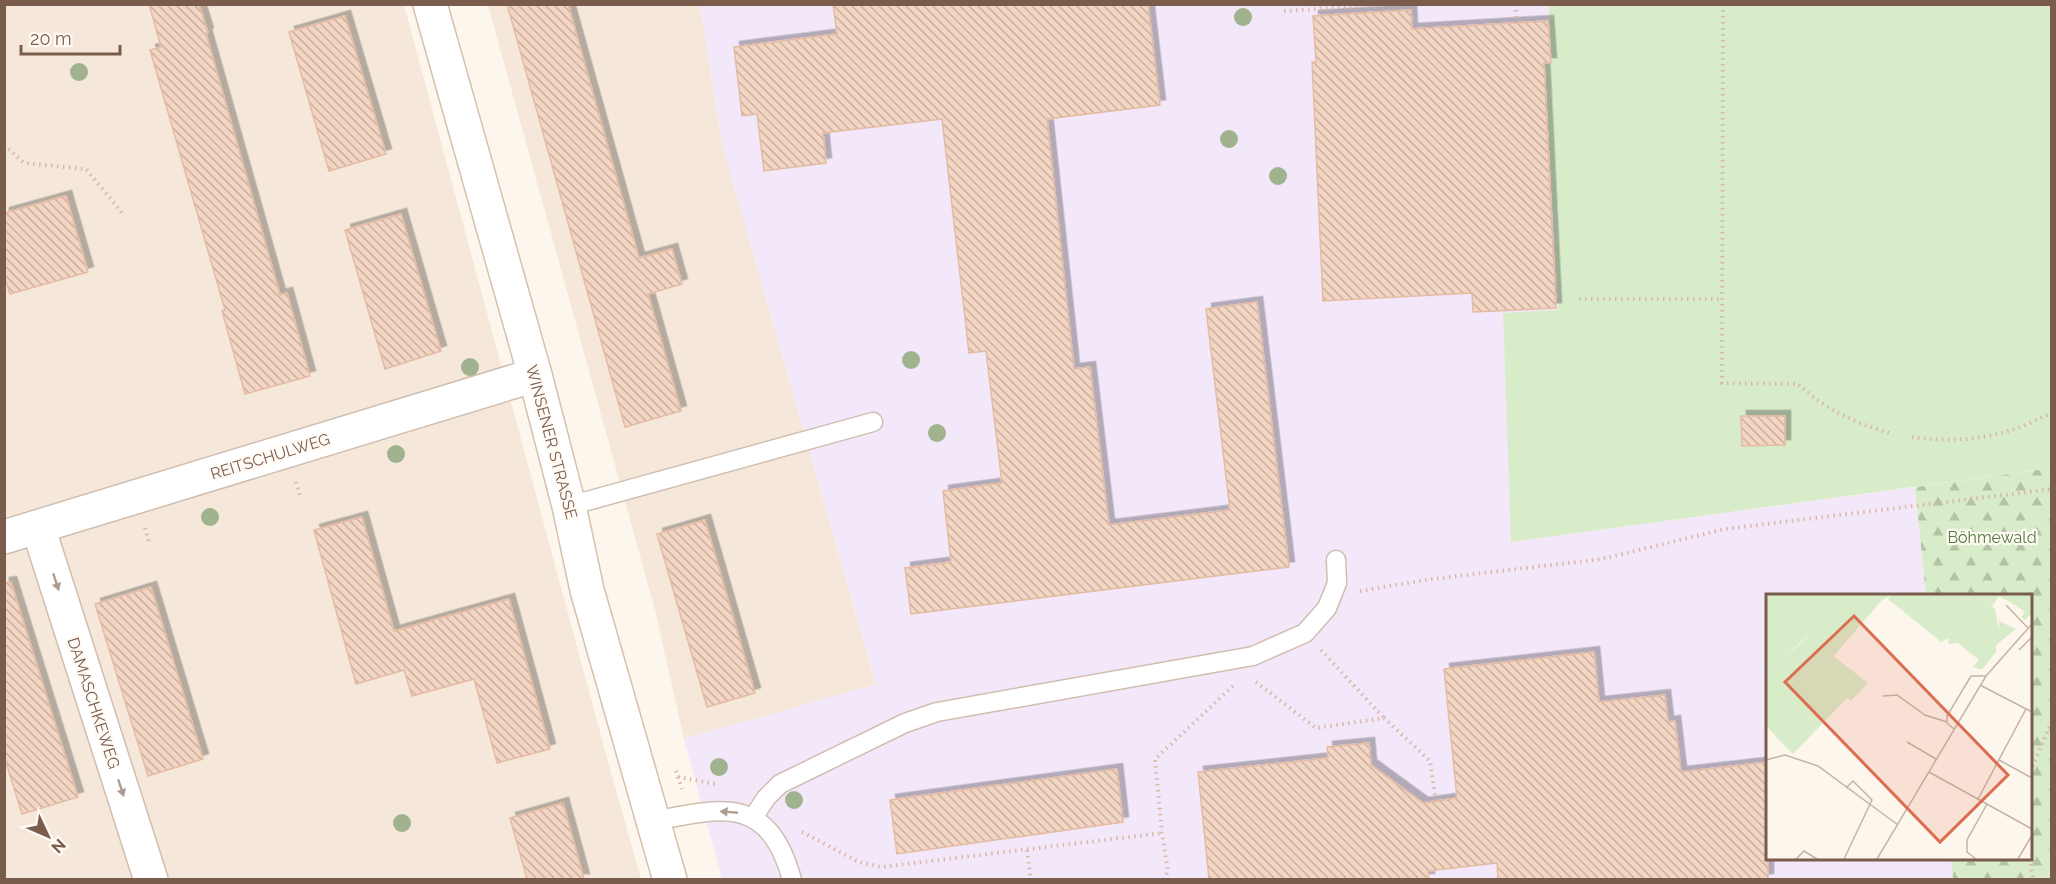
<svg xmlns="http://www.w3.org/2000/svg" width="2056" height="884" font-family="Raleway,sans-serif">
  <style>
    .residential { fill: #f5e8da }
    .education { fill: #f3e8fa }
    .forest { fill: url(#forest-firs) }
    .park { fill: #d8ecc9 }
    .building { fill: url(#building-back-hatch); stroke: #e6bba3; stroke-width: 1.5; filter: url(#shadow) }
    .lines { fill: none; stroke-linecap: round; stroke-linejoin: round }
    .service-casing { stroke: #d1beb0; stroke-width: 21 }
    .minor-casing { stroke: #d1beb0; stroke-width: 36 }
    .secondary-casing { stroke: #d6c0b0; stroke-width: 36 }
    .path { stroke: #d9b8a5; stroke-width: 4; stroke-dasharray: 1.5 4.5; stroke-linecap: butt }
    .service { stroke: #fff; stroke-width: 18 }
    .minor { stroke: #fff; stroke-width: 33 }
    .secondary { stroke: #fff; stroke-width: 33 }
    .tree { fill: #a0b28e }
    .oneway { fill: #af9d94 }
    .labels { text-anchor: middle; stroke-width: 4.5; stroke-linejoin: round; paint-order: stroke }
    .street-label { font-size: 16px; fill: #7a5c4d; stroke: #fffaf3 }
    .park-label { font-size: 16px; fill: #537a41; stroke: #fffaf3 }
    .inset-road { fill: none; stroke: #c5b3a7; stroke-width: 1.5 }
    .view { fill: #dc6d51; fill-opacity: 0.15; stroke: #dc6d51; stroke-width: 3 }
    .inset-edge { fill: none; stroke: #7a5c4d; stroke-width: 3 }
  </style>
  <defs>
    <pattern id="forest-firs" width="22" height="20" patternUnits="userSpaceOnUse" patternTransform="scale(1.5)"><rect width="22" height="20" fill="#d8ecc9"/><path d="M5 1l3.5 6h-7zM16 11l3.5 6h-7z" fill="#b4c2a5"/></pattern>
    <pattern id="building-back-hatch" width="6" height="6" patternUnits="userSpaceOnUse" patternTransform="scale(1.5)"><rect width="6" height="6" fill="#f3d5c3"/><path d="M-1 5l2 2M0 0l6 6M5-1l2 2" fill="none" stroke="#cab0a1"/></pattern>
    <filter id="shadow"><feDropShadow dx="5.5" dy="-5.5" stdDeviation="0" flood-color="#0004"/></filter>
  </defs>
  <rect width="100%" height="100%" fill="#fdf6ec"/>
  <g class="residential">
    <path d="M 5,5 L 404,5 L 607,758 L 641,879 L 5,880 Z"/>
    <path d="M 488,5 L 700,5 L 722,143 L 876,685 L 684,739 L 655,610 Z"/>
  </g>
  <path class="education" d="M 700,5 L 1549,5 L 1551,64 L 1545,65 L 1558,310 L 1503,314 L 1512,542 L 1915,487 L 1926,596 L 1768,596 L 1768,858 L 1951,859 L 1953,879 L 722,879 L 684,739 L 876,684 L 722,143 Z"/>
  <path class="forest" d="M 2051,468 L 2051,879 L 1953,879 L 1951,859 L 2030,858 L 2030,596 L 1926,596 L 1915,487 Z"/>
  <path class="park" d="M 1549,5 L 2051,5 L 2051,468 L 1511,542 L 1503,313 L 1558,310 L 1545,65 L 1551,64 Z"/>
  <g class="building">
    <path d="M 149,4 L 199,4 L 208,33 L 206,34 L 280,295 L 287,293 L 310,376 L 245,394 L 222,311 L 225,310 L 150,50 L 161,47 Z"/>
    <path d="M 507,4 L 568,4 L 639,258 L 672,249 L 682,284 L 648,294 L 681,411 L 625,427 Z"/>
    <path d="M 833,4 L 1148,4 L 1160,105 L 1047,119 L 1074,369 L 1090,367 L 1109,525 L 1230,510 L 1206,309 L 1257,302 L 1289,567 L 911,614 L 905,568 L 951,562 L 943,491 L 1002,483 L 986,351 L 969,353 L 942,119 L 823,133 L 826,163 L 764,171 L 757,114 L 742,116 L 734,47 L 837,34 Z"/>
    <path d="M 1411,10 L 1412,29 L 1548,21 L 1551,63 L 1544,63 L 1556,308 L 1473,312 L 1472,293 L 1323,301 L 1312,62 L 1316,62 L 1313,16 Z"/>
    <path d="M 345,16 L 386,154 L 329,171 L 289,32 Z"/>
    <path d="M 66,196 L 88,272 L 10,294 L 4,276 L 4,213 Z"/>
    <path d="M 401,214 L 441,351 L 385,369 L 345,230 Z"/>
    <path d="M 1741,416 L 1785,416 L 1785,445 L 1742,446 Z"/>
    <path d="M 362,517 L 394,631 L 509,599 L 550,749 L 497,763 L 474,679 L 412,696 L 404,670 L 356,684 L 314,530 Z"/>
    <path d="M 705,520 L 755,693 L 707,707 L 657,534 Z"/>
    <path d="M 11,582 L 78,797 L 22,814 L 4,756 L 4,583 Z"/>
    <path d="M 151,587 L 203,759 L 148,776 L 95,604 Z"/>
    <path d="M 1594,652 L 1599,702 L 1665,695 L 1668,722 L 1675,721 L 1681,772 L 1768,762 L 1768,879 L 1498,879 L 1497,863 L 1428,871 L 1429,879 L 1209,879 L 1198,772 L 1328,758 L 1327,747 L 1369,743 L 1371,765 L 1423,803 L 1457,798 L 1444,669 Z"/>
    <path d="M 1117,769 L 1123,822 L 897,854 L 890,800 Z"/>
    <path d="M 563,803 L 584,879 L 527,879 L 510,818 Z"/>
  </g>
  <g class="lines">
    <g class="service-casing">
      <g id="service">
        <path d="M 569,506 L 873,422"/>
        <path d="M 753,818 L 766,798 L 780,784 L 905,723 L 937,712 L 1253,656 L 1305,633 L 1327,608 L 1337,583 L 1336,560"/>
        <path d="M 654,821 C 724,807 769,796 792,880"/>
      </g>
    </g>
    <g class="minor-casing">
      <g id="minor">
        <path d="M 38,527 L 151,880"/>
        <path d="M 4,537 L 535,375"/>
      </g>
    </g>
    <g class="secondary-casing">
      <path id="secondary" d="M 430,4 L 535,375 L 569,506 L 587,590 L 670,880"/>
    </g>
    <g class="path">
      <path d="M 1515,4 L 1517,23"/>
      <path d="M 1723,4 L 1722,383 L 1798,384 L 1817,400 L 1838,413 L 1862,424 L 1889,433"/>
      <path d="M 1284,11 L 1397,4"/>
      <path d="M 4,145 L 24,163 L 86,169 L 123,214"/>
      <path d="M 1579,299 L 1722,299"/>
      <path d="M 1912,437 C 1945,442 1981,440 2012,430 C 2025,426 2039,418 2052,413"/>
      <path d="M 296,482 L 300,495"/>
      <path d="M 145,528 L 149,542"/>
      <path d="M 1360,591 L 1432,579 L 1602,559 L 1725,529 L 2052,489"/>
      <path d="M 1321,650 L 1383,717"/>
      <path d="M 1256,682 L 1316,728 L 1384,718 L 1430,761 L 1436,801"/>
      <path d="M 676,771 L 682,789"/>
      <path d="M 2030,772 L 2052,721"/>
      <path d="M 678,777 L 716,784"/>
      <path d="M 802,832 L 859,862 L 881,867 L 1162,833"/>
      <path d="M 1027,850 L 1031,880"/>
      <path d="M 2030,858 L 2033,880"/>
      <path d="M 1164,880 L 1168,871 L 1162,833 L 1155,759 L 1233,686"/>
    </g>
    <use href="#service" class="service"/>
    <use href="#minor" class="minor"/>
    <use href="#secondary" class="secondary"/>
  </g>
  <g class="tree">
    <circle cx="1243" cy="17" r="9"/>
    <circle cx="79" cy="72" r="9"/>
    <circle cx="1229" cy="139" r="9"/>
    <circle cx="1278" cy="176" r="9"/>
    <circle cx="911" cy="360" r="9"/>
    <circle cx="470" cy="367" r="9"/>
    <circle cx="937" cy="433" r="9"/>
    <circle cx="396" cy="454" r="9"/>
    <circle cx="210" cy="517" r="9"/>
    <circle cx="719" cy="767" r="9"/>
    <circle cx="794" cy="800" r="9"/>
    <circle cx="402" cy="823" r="9"/>
  </g>
  <defs><path id="oneway-solid" d="M-6-.8H1V-3.2L6.5 0L1 3.2V.8H-6Z" transform="scale(1.5)"/></defs>
  <g class="oneway">
    <use href="#oneway-solid" transform="translate(56 582) rotate(72)"/>
    <use href="#oneway-solid" transform="translate(121 788) rotate(72)"/>
    <use href="#oneway-solid" transform="translate(729 812) rotate(-175)"/>
  </g>
  <g class="labels">
    <g class="street-label">
      <text transform="translate(552 442) rotate(75)" y="6">WINSENER STRASSE</text>
      <text transform="translate(270 456) rotate(-17)" y="6">REITSCHULWEG</text>
      <text transform="translate(94 703) rotate(72)" y="6">DAMASCHKEWEG</text>
    </g>
    <g class="park-label">
      <text x="1992" y="543">Böhmewald</text>
    </g>
  </g>
  <g transform="translate(1766 594)">
    <rect width="266" height="266" fill="#fdf6ec"/>
    <path d="M 0,0 L 126,0 L 115,7 L 68,62 L 41,42 L 0,82 ZM 211,0 L 265,0 L 265,20 L 259,26 L 255,23 L 259,18 L 244,8 L 233,2 L 226,12 ZM 160,21 L 233,37 L 233,27 L 250,35 L 230,51 L 230,58 L 216,76 L 207,73 L 213,66 L 192,49 L 183,50 L 182,44 L 175,48 L 153,30 Z" fill="#d8ecc9"/>
    <path d="M 126,0 L 211,0 L 229,15 L 233,37 L 226,48 L 205,56 L 160,21 L 153,30 L 122,5 ZM 42,42 L 102,89 L 85,107 L 81,104 L 27,160 L 0,132 L 0,82 Z" fill="#d8ecc9"/>
    <path class="inset-road" d="M 240,11 L 262,34M 253,56 L 266,43M 214,91 L 266,118M 117,102 L 131,101 L 159,121 L 181,128M 188,135 L 181,129 L 181,122 L 205,82 L 220,82M 141,148 L 170,165M 0,166 L 19,161 L 52,172 L 132,231M 233,166 L 266,184M 163,178 L 266,235M 212,205 L 260,115M 30,265 L 38,257 L 51,265M 78,265 L 106,206 L 87,187 L 80,194M 111,265 L 220,82 L 266,30M 210,265 L 201,258 L 201,246 L 221,210M 252,265 L 266,241"/>
    <path class="view" d="M 88,22 L 242,181 L 174,248 L 19,88 Z"/>
    <rect width="266" height="266" class="inset-edge"/>
  </g>
  <rect width="2056" height="884" fill="none" stroke="#7a5c4d" stroke-width="12"/>
  <g transform="translate(48 836) rotate(134)" stroke="#fffaf3" stroke-width="4.5" paint-order="stroke">
  <path d="M0-4.5L10 22L0 15L-10 22Z" fill="#7a5c4d"/>
  <text y="-9" font-size="16" font-weight="bold" text-anchor="middle" fill="#7a5c4d">N</text>
  </g>
  <path d="M21 45v9h99v-9" fill="none" stroke="#7a5c4d" stroke-width="3"/>
  <text x="30" y="45" font-size="18" fill="#7a5c4d" stroke="#fffaf3" stroke-width="4.5" paint-order="stroke">20 m</text>
</svg>
